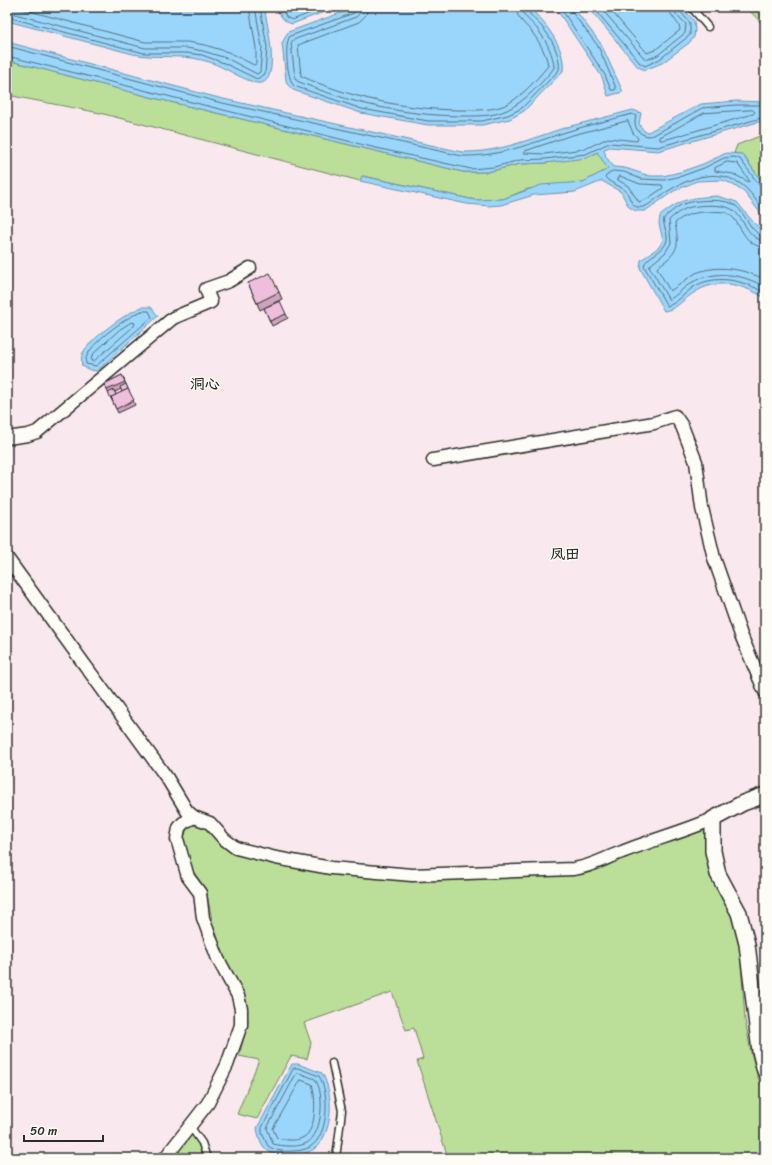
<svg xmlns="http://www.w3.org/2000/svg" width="772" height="1165" font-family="Sriracha,'LXGW WenKai TC',sans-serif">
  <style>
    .green { fill: #bbde98; stroke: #738462 }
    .water { fill: #9ad6fb; stroke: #6e92a8 }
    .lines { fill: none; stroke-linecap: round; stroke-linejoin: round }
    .shore { stroke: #576f7e; stroke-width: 1 }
    .service-casing { stroke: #2b2b2b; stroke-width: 9 }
    .minor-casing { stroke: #2b2b2b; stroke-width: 15 }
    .tertiary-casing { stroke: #2b2b2b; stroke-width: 18 }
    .service { stroke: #fdfcf7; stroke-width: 6 }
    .minor { stroke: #fdfcf7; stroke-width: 12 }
    .tertiary { stroke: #fdfcf7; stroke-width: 15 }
    .wall { fill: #cea3be; stroke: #2b2b2b; fill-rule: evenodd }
    .building { fill: #f0bedd; stroke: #2b2b2b }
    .labels { text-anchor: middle; stroke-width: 3; stroke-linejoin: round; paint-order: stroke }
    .quarter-label { font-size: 15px; font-weight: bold; fill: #2b2b2b; stroke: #fdfcf7 }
  </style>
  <rect width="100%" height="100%" fill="#f9e9ef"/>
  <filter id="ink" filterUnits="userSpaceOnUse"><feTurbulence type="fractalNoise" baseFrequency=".025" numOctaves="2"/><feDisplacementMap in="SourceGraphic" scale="8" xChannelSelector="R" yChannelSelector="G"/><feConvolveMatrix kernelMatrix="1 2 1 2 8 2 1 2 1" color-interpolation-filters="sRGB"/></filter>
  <g filter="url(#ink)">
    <g class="green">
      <path d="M 746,7 L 765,7 L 765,27 Z"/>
      <path d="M 7,60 L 154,98 L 463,172 L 487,172 L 520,164 L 545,163 L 591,156 L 597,152 L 609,169 L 583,182 L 528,189 L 503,199 L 475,200 L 363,176 L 360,181 L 100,113 L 7,95 Z"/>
      <path d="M 765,134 L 765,186 L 743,155 L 734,153 L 737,145 Z"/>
      <path d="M 200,824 L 208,827 L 229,847 L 350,874 L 587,871 L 700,829 L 704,830 L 739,934 L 745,1020 L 751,1052 L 758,1078 L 765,1091 L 765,1158 L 448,1158 L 417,1061 L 423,1059 L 414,1028 L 406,1030 L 392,992 L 304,1023 L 311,1043 L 307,1059 L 291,1056 L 257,1119 L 237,1114 L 259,1060 L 239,1056 L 248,1021 L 246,1000 L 219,954 L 206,890 L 189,865 L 184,837 L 187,829 L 191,826 Z"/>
      <path d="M 189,1133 L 199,1141 L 203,1158 L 170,1158 Z"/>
    </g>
    <g class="water">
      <path d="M 7,7 L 264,7 C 266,19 285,94 253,82 C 235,76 221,64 202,60 C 180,54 156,59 133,54 L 7,21 Z"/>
      <path d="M 278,7 L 337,7 L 292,24 C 283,21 280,17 278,7 Z"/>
      <path d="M 357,7 L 529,7 C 545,23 566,47 563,71 L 524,111 L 510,119 L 482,125 L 428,125 L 361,113 L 293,90 L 287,84 L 286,80 L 282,43 L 288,32 Z"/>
      <path d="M 555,7 L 573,7 L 601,44 L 623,92 L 608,96 L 602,77 Z"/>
      <path d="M 588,7 L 682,7 L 694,21 L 695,30 L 694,37 L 689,43 L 662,63 L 645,70 L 638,67 Z"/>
      <path d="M 7,42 L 219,98 L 462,152 C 499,153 532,138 567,127 C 589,121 611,116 633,110 L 641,113 L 639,124 L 644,131 L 648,132 L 701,104 L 736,101 L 765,102 L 765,120 L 658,151 L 610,147 L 604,149 L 606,157 L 614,167 L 625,168 L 650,176 L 663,176 L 680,172 L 703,164 L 726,153 L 742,154 L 765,186 L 765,219 L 744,192 L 730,183 L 722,180 L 697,181 L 674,191 L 645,211 L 636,211 L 629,207 L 621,192 L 602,181 L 575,192 L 534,195 L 501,205 L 489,206 L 467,204 L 360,181 L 362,176 L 475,200 L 503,199 L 541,185 L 583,182 L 608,169 L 597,152 L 587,158 L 545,163 L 520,164 L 487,172 L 463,172 L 154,98 L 7,60 Z"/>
      <path d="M 717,196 L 737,202 L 753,222 L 765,233 L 765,298 C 739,282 713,277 688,297 C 680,303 674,310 664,311 L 640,268 L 641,260 L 659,247 L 663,240 L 659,224 L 660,216 C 682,198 689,198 717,196 Z"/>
      <path d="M 142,307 L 151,307 L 158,316 L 97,371 L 90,370 L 82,366 C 81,361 81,355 84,351 C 93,337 126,313 142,307 Z"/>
      <path d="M 292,1064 L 298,1064 L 322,1073 C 334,1093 334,1134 314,1149 C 303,1157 277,1159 267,1150 C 261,1146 258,1135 257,1128 Z"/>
    </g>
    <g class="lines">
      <g class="shore">
        <path d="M 14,7 L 145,42 L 187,42 L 205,45 L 228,52 L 254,65 L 256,64 L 256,48 L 249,7"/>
        <path d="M 282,7 L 286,17 L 292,20 L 326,7"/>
        <path d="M 356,7 L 354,13 L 290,36 C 284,44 287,79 294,86 L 362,109 L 428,121 L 482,121 L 508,115 L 522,108 L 559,70 C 561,56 551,37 542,27 C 537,21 528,15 527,7"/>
        <path d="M 362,7 L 360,13 L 356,17 L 293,40 L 291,43 L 295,78 L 297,81 C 349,103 403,115 459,116 C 475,116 492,117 507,110 C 524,102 542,83 554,68 C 554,56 546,40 538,30 C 533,23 522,17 522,7"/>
        <path d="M 368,7 L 366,15 L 359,22 L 298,45 L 301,76 C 351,98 404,109 457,110 C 472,110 488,111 503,106 C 520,99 536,80 548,66 C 547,56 540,43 534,35 C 528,25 516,20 516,7"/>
        <path d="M 560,7 L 605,75 L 611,90 L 615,90 L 616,88 L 598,46 L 571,11 L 570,7"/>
        <path d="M 593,7 L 640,63 L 645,66 L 660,59 L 690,35 L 690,23 L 680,11 L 680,7"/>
        <path d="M 600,7 L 646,60 L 658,55 L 685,33 L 686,24 L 676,14 L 675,7"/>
        <path d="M 608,7 L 647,53 L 655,50 L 680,30 C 680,22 669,17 669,7"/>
        <path d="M 7,12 L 145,48 L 187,48 L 203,51 L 226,58 L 257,74 L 260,72 L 262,47 L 255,7"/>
        <path d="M 7,17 L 144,53 L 186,53 L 202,55 L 224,63 L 257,79 L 265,74 L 267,47 L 260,7"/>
        <path d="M 7,46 L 218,102 L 462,156 C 499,157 532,143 566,132 C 588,125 610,120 632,114 L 636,116 C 633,126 637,134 648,136 L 654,135 L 702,108 L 736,105 L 765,105"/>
        <path d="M 7,56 L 376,148 L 471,169 L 494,167 L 520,160 L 545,159 L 586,154 L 609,143 L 658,147 L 765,117"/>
        <path d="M 753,110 L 755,112 L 753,114 L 664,140 L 660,140 L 660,137 L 704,113 Z"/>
        <path d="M 628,121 L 633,133 L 638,138 L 637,141 L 608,138 L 585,149 L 544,154 L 524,153 L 525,151 L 569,136 Z"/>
        <path d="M 727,162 L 737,163 L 749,180 L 749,182 L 733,174 L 715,171 L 715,168 Z"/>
        <path d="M 620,176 L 640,184 L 662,185 L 663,188 L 647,199 L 639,202 L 628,186 L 618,180 Z"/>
        <path d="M 765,188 L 760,186 L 740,159 L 734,157 L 724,158 L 704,168 L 682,176 L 664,180 L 641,179 L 624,172 L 612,171 L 605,177 C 609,183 619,185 625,190 C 630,195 630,205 637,207 C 644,209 651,203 656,199 C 683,180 717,163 746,188 C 753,195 759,205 765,212"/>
        <path d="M 765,236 C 751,235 746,214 736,206 C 727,198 698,200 687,203 C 678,205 671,212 664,218 C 662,225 668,232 667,240 C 665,253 646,255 644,266 L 667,306 C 676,304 684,294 692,288 C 714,273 744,280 765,293"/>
        <path d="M 765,241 C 748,240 744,218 733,210 C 724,203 696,205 687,208 C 680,211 674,215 669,220 L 671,243 L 665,253 L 649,266 L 669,300 C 677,295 683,288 691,283 C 714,269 743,274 765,287"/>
        <path d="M 765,247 C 743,247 742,223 729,214 C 722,210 712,212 704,212 C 692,213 684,215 675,223 C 677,236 681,247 669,258 C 665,262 660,264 657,268 L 670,291 C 679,286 687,278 696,273 C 717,264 746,269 765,280"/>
        <path d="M 142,311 L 149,311 L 152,317 L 96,366 L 86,364 C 81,348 128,316 142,311 Z"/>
        <path d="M 132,322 L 135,323 L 134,326 L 94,361 L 91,361 L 92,355 L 119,330 Z"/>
        <path d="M 294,1068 L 298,1068 L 319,1076 C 330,1093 329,1135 310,1147 C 305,1150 298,1151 292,1151 C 285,1152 275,1151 268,1146 L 262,1133 L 262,1128 Z"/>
        <path d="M 299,1073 L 315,1079 C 325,1093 323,1133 307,1143 C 296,1148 284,1146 273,1144 L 267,1128 L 296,1074 Z"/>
        <path d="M 301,1080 L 312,1084 C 316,1097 317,1129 304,1137 C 296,1142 285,1140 277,1138 L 273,1129 Z"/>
      </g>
      <g class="service-casing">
        <g id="service">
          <path d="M 691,7 L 708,27"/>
          <path d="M 332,1063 L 342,1111 L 336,1158"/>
          <path d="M 190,1126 L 202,1143 L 207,1158"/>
        </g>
      </g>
      <g class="minor-casing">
        <g id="minor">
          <path d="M 7,438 L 28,435 L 37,432 L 173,318 L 211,302 L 206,289 L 229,281 L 250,268"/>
          <path d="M 433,460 L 654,423 L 675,416 L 682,426 L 696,462 L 702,508 L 714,558 L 741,635 L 765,692"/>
          <path d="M 7,558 L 167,778 L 187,811 L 194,817 L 210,823 L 224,839 L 236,848 L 276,858 L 331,868 L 412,875 L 573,869 C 591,867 605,858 622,852 C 652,840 683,832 713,819"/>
          <path d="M 165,1158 L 208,1103 L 227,1065 L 241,1025 L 241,1009 L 238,996 L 218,959 L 203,918 L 200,893 L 188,877 L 177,839 L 179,828 L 183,823 L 194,817"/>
        </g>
      </g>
      <g class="tertiary-casing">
        <path id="tertiary" d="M 765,795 L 743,803 L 713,819 L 713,851 L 718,874 L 739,913 L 747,944 L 760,1051 L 765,1071"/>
      </g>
      <use href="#service" class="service"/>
      <use href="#minor" class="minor"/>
      <use href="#tertiary" class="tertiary"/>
    </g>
    <g class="wall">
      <path d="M 248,283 L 279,292 L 282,299 L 260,310 L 251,290 Z"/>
      <path d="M 264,308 L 286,314 L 288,318 L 272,326 Z"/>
      <path d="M 122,375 L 135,405 L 118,413 L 104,384 ZM 121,389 L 122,392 L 116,395 L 115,392 Z"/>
    </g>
    <g class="building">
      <path d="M 270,273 L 279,292 L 257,303 L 248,283 Z"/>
      <path d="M 280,301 L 286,314 L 270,321 L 264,308 Z"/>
      <path d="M 122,375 L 125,382 L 107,390 L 104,384 Z"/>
      <path d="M 126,384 L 128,389 L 122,392 L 120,387 Z"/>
      <path d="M 128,389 L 134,400 L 116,409 L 111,397 Z"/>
      <path d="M 114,390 L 116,395 L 111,397 L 112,400 L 108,393 Z"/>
    </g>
  </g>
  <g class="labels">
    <g class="quarter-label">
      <text x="205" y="389">洞心</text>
      <text x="565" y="559">凤田</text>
    </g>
  </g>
  <rect width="772" height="1165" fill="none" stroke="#fdfcf7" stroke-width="24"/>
  <rect x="12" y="12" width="748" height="1141" fill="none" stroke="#2b2b2b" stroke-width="1.5" filter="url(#ink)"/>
  <path d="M24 1135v6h79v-6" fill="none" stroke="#2b2b2b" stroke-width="2"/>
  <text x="30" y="1135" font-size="12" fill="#2b2b2b" stroke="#fdfcf7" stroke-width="3" paint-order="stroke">50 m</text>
</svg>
